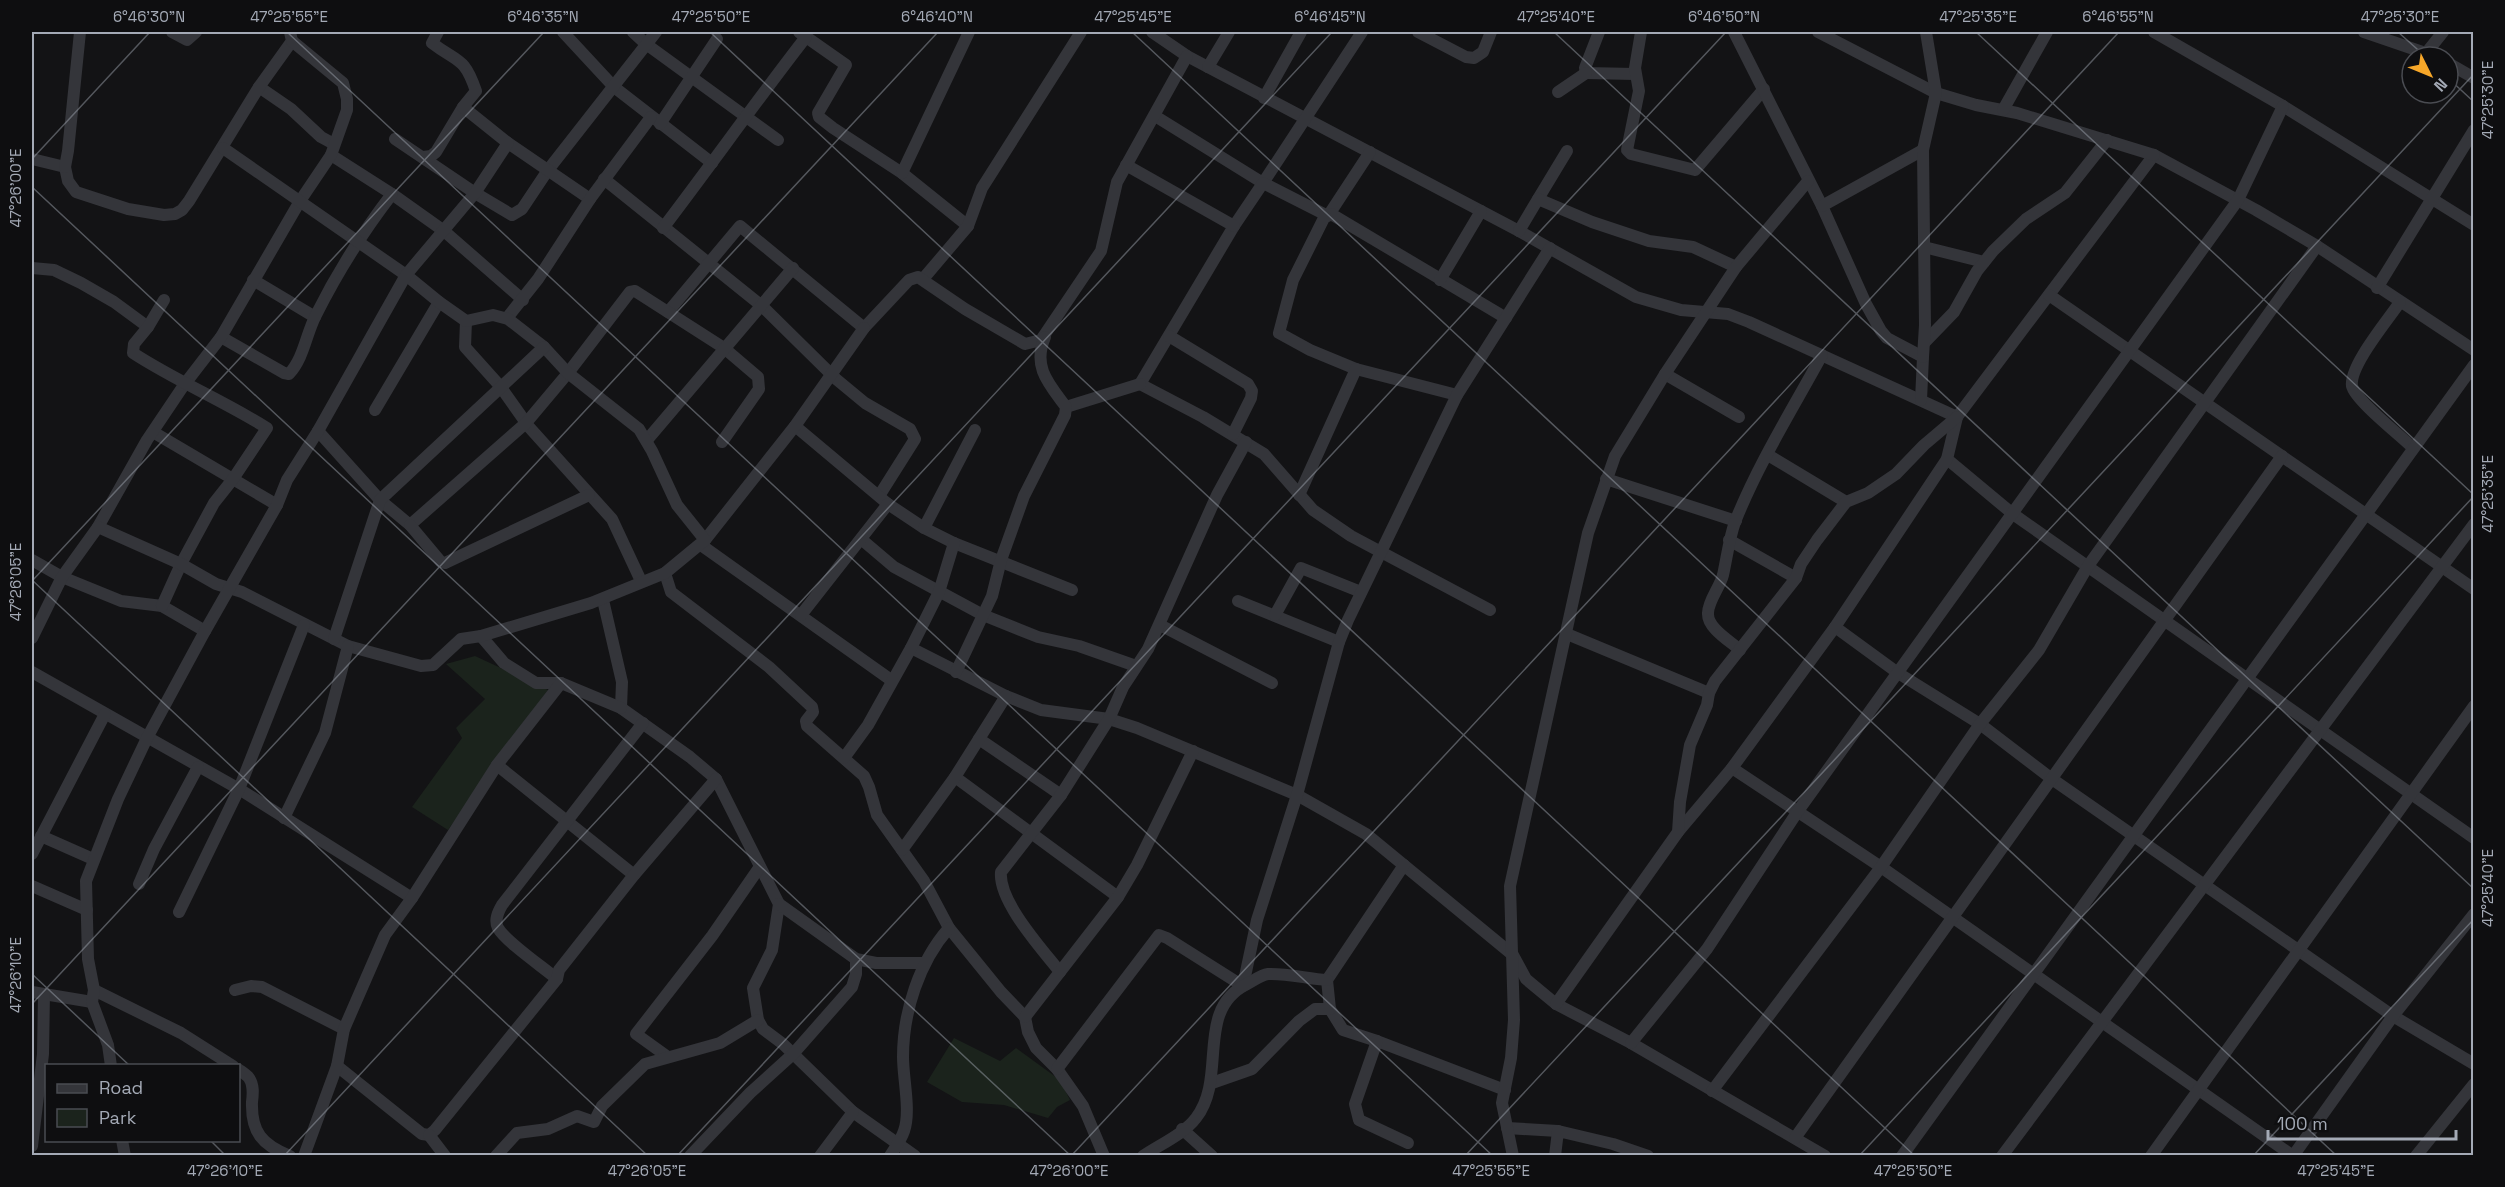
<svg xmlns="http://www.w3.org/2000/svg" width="2505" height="1187" font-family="'Space Grotesk',sans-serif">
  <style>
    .green { fill: #1b231c }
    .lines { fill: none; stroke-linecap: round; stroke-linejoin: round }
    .minor { stroke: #34353a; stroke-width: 12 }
    .ticks { fill: none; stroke: #a4aab6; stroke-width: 1.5; stroke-opacity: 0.45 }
    .neatline { fill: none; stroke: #a4aab6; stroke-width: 2 }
    .ticks-label { font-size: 15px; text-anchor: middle; fill: #a4aab6 }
  </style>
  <rect width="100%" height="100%" fill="#131315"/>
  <g class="green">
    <path d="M 475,656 L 548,690 L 448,830 L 412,807 L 462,738 L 456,728 L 485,699 L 446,664 Z"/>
    <path d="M 954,1038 L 1000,1061 L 1016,1048 L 1060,1080 L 1070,1100 L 1057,1107 L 1048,1118 L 1004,1105 L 962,1102 L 927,1082 Z"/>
  </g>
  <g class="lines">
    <g class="minor">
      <path d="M 172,32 L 187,40 L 196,32"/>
      <path d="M 563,32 L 614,87 L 712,163"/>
      <path d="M 633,32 L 646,44 L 778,140"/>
      <path d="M 799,32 L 846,65 L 818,113 L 819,117 L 833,128 L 902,173 L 968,226"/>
      <path d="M 1152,32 L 1187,56 L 1519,231 L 1636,297 L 1681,310 L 1728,314 L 1749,322 L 1957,417 L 2154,155 L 2256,210 L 2317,246 L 2474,350"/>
      <path d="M 1418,32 L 1466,57 L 1474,58 L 1483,52 L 1491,32"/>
      <path d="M 1599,32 L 1585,68 L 1586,73 L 1635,74"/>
      <path d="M 1641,32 L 1635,68 L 1639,91 L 1627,150 L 1631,154 L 1695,170 L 1764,89"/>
      <path d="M 1734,32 L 1822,206 L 1866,304 L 1881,331 L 1887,338 L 1923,357 L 1921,400"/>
      <path d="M 1818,32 L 1936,93 L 1976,105 L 2017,113 L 2154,155"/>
      <path d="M 2154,32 L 2283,106 L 2474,225"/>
      <path d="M 2364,32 L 2437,57"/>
      <path d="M 2427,52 L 2443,32"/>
      <path d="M 2448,63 L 2474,78"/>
      <path d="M 1208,67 L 1229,32"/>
      <path d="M 259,87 L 291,109 L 321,137 L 334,144"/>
      <path d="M 1558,92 L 1586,73"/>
      <path d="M 1264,98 L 1301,32"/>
      <path d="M 2003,110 L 2047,32"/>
      <path d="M 1155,116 L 1263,183 L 1362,32"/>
      <path d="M 660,124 L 717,39"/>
      <path d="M 395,139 L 475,193 L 512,215 L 522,209 L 548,170 L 656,32"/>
      <path d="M 508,143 L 590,199"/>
      <path d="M 1370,152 L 1328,216 L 1263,183 L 1234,226 L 1140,384 L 1203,417 L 1264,454 L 1313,510 L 1351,536 L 1490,610"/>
      <path d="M 331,155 L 392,194 L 444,231 L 523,300"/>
      <path d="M 423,157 L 431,156 L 436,152 L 463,107"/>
      <path d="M 32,159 L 65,167 L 68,181 L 76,192 L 128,209 L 164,215 L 175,214 L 182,210 L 189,201 L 259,87 L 292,41 L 290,32"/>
      <path d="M 1126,165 L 1234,226"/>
      <path d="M 65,167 L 68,151 L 80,32"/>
      <path d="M 902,173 L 969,32"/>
      <path d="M 604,179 L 762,306 L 836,379 L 865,403 L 910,429 L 915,439 L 879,496"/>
      <path d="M 1538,199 L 1567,151"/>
      <path d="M 1822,206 L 1923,150"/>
      <path d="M 1331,214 L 1506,318"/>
      <path d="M 1325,216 L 1293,280 L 1279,333 L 1310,350 L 1356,369 L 1457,395"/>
      <path d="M 663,228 C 711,165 757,100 806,37"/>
      <path d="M 1519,231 L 1538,199 L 1592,222 L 1649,241 L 1693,247 L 1736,267"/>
      <path d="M 1924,247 L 1984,262"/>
      <path d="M 32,268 L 54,270 L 81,283 L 114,302 L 148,327"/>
      <path d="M 923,279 L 968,226 L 982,188 L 1081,32"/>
      <path d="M 253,280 L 315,317"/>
      <path d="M 1440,280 L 1481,211"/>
      <path d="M 2377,288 L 2474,130"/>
      <path d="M 2049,295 L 2474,589"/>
      <path d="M 2400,302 C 2388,320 2349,366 2352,386 C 2355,400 2401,436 2413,448"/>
      <path d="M 668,312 L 740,226 L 864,328 L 909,280 L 918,277 L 965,309 L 1025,344 L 1041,340 L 1101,251 L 1117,182 L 1187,56"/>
      <path d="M 507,318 L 538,279 L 590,199 L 651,117"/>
      <path d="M 466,321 L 465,347 L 500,386 L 529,427 L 612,519 L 641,581"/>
      <path d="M 1169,336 L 1248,384 L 1252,391 L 1251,398 L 1233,434"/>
      <path d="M 221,337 L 284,373 L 289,374 C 304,358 306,334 316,315 C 338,271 362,233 392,194"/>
      <path d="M 1924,343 L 1954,312 L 1977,271 L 1993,251 L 2026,219 L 2065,193 L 2107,140"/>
      <path d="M 1923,357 L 1925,325 L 1923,150 L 1936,93 L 1926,32"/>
      <path d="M 1665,374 L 1739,417"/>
      <path d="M 1066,407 L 1140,384"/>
      <path d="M 375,410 L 439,302"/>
      <path d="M 795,426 L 888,504 L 924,528 L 954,543 L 1072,590"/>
      <path d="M 318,431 L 380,500 L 410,525 L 526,423 L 568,373 L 630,292 L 635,291 L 724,348 L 758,377 L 759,389 L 722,442"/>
      <path d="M 153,432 L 277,505"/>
      <path d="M 647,440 L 793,268"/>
      <path d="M 1768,455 L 1846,502"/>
      <path d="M 1947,459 L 2013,514 L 2474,838"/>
      <path d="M 1606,479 L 1736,521"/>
      <path d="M 1299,495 L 1356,369"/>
      <path d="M 410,525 L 441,562 L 445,563 L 589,495"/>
      <path d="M 98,527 L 147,440 L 184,385 L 221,337 L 300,201 L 331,155 L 347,110 L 347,99 L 343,83 L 292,41"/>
      <path d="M 924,528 L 975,430"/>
      <path d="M 861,539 L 894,567 L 983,615 L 1038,637 L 1079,646 L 1136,666"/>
      <path d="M 705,540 L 795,426 L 864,328"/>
      <path d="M 1729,540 L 1796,578"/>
      <path d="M 701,545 L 891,680"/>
      <path d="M 32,560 L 62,577 L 121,601 L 162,606 L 205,631"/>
      <path d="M 665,573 L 671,592 L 769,667 L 812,707 L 813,712 L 806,721 L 807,726 L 864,776 L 869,787 L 877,815 L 924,881 L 949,928 L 1001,992 L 1025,1017 L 1028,1032 L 1036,1048 L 1057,1069 L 1083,1106 L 1104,1156"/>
      <path d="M 603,600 L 622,682 L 621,708 L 690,757 L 716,779 L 779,904 L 772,950 L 753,988 L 758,1020 L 763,1029 L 783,1044 L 853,1112 L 915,1156"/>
      <path d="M 1238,601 L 1339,642"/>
      <path d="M 162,606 L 181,564 L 214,503 L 233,479 L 267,428 C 224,401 176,381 133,353 L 134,344 L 148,327 L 164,300"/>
      <path d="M 801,615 L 888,504"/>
      <path d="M 1275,615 L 1301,568 L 1361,592"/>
      <path d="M 1160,625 L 1272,683"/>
      <path d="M 1835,627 L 1898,673 L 1980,724 L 2052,779 L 2393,1016 L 2474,1064"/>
      <path d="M 1567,634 L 1709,693"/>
      <path d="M 481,636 L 504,663 L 536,683 L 561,683 L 621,708"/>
      <path d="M 32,638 L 62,577 L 98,527 L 181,564 L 216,584 L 242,592 L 348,646 L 421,666 L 433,665 L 461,639 L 481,636 L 591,603 L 665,573 L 705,540 L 677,505 L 652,451 L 639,429 L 568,373 L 544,347 L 508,319 L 493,315 L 466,321 L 439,302 L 406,275 L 223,148"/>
      <path d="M 334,639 L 380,500 L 544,347"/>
      <path d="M 911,648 L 1006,696 L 1041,710 L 1109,719 L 1137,728 L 1297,795 L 1366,834 L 1513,955 L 1526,979 L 1556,1004 L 1631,1043 L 1825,1156"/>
      <path d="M 1740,650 C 1730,641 1707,628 1708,613 C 1708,601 1720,587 1723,575 C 1727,557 1729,539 1735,522 C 1758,464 1792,410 1822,355"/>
      <path d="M 32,672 L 239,789 L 412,898"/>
      <path d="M 956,672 L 992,596 L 1001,560 L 1024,496 L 1065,415 L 1066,407 C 1049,384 1032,367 1045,337"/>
      <path d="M 979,739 L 1061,795"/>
      <path d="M 844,758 L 868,725 L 911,648 L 939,592 L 954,543"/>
      <path d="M 497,765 L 634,875"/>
      <path d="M 1732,768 L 1881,867 L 2293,1156"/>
      <path d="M 955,777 L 1118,897"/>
      <path d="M 284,818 L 325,733 L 348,646"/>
      <path d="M 1678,832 L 1732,768 L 1835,627 L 1947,459 L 1957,417"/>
      <path d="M 41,836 L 93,859"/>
      <path d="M 902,850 L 955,777 L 1006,696"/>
      <path d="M 32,854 L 105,714"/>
      <path d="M 1404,865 L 1327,980 L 1330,1009 L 1343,1030 L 1377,1041 L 1505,1090"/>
      <path d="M 139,884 L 154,849 L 198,767"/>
      <path d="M 32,886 L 87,910"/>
      <path d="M 779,904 L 856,959 L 876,963 L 925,963"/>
      <path d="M 179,912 L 239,789 L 304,625"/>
      <path d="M 1060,972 C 1042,949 998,901 1001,872 L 1061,795 L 1109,719 L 1123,687 L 1148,649 L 1217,495 L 1246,442"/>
      <path d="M 557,979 C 543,967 506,942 498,928 C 494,920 498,912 502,905 L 643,723"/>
      <path d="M 94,990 L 181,1033 L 233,1066"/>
      <path d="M 235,990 L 251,986 L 262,987 L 344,1029"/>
      <path d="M 32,992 L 92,1002"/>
      <path d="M 1556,1004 L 1678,832 L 1680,802 L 1690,745 L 1707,705 L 1709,693 L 1715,681 L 1796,578 L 1801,564 L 1817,540 L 1846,502 L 1868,493 L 1896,474 L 1924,445 L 1957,417"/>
      <path d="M 1025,1017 L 1118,897 L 1137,865 L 1193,751"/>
      <path d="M 1377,1041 L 1355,1104 L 1359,1120 L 1408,1143"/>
      <path d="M 1631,1043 L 1707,949 L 1798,811 L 2238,200 L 2283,106"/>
      <path d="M 668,1057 L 636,1034 L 712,936 L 759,868"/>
      <path d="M 111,1066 L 108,1045 L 92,1002 L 94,990 L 88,959 L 86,881 L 118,799 L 147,738 L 205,631 L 277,505 L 287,480 L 318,431 L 406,275 L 475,193 L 508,143 L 463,107 L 476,91 C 464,56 458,63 432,43 L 438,32"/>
      <path d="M 337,1066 L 422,1134 L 429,1135 L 435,1130 L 557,979 L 559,970 L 634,875 L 716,779"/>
      <path d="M 238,1069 C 242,1072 247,1075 249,1078 C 254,1085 253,1094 252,1102 C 251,1132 262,1145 290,1156"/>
      <path d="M 1057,1069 L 1159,935 L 1167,938 L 1243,986 L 1257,920 L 1297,795 L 1339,642 L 1348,620 L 1457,395 L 1550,248"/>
      <path d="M 1212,1083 L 1252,1069 L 1299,1021 L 1315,1009 L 1330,1009"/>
      <path d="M 1712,1091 L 1881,867 L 1980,724 L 2039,650 L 2088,566 L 2317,246"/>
      <path d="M 1507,1128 L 1558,1131"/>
      <path d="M 1182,1129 L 1212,1156"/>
      <path d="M 429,1135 L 445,1156"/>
      <path d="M 1795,1138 L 2282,456"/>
      <path d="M 122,1140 L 125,1156"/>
      <path d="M 32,1146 L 43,1054 L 44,994"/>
      <path d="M 304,1156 L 337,1066 L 344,1029 L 385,935 L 412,898 L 497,765 L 561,683"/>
      <path d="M 496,1156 L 517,1133 L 548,1129 L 577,1116 L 594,1122 L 602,1106 L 645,1064 L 720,1043 L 758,1020"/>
      <path d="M 690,1156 L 750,1093 L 793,1054 L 852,987 L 856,974 L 856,959"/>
      <path d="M 820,1156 L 853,1112"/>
      <path d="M 890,1156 C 895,1148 901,1140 904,1131 C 911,1111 903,1079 903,1057 C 903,1012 919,962 949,928"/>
      <path d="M 1143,1156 C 1159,1145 1184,1134 1196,1118 C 1228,1077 1194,1010 1247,984 C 1253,981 1261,975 1268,974 C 1286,973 1309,979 1327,980"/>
      <path d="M 1513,1156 L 1502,1103 L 1511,1058 L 1514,1020 L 1510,886 L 1588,533 L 1615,456 L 1665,374 L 1736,267 L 1808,181"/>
      <path d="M 1555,1156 L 1558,1131 L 1613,1144 L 1648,1156"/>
      <path d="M 1902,1156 L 2474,365"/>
      <path d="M 2002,1156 L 2474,524"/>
      <path d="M 2151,1156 L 2474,706"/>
      <path d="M 2293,1156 L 2393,1016 L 2474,914"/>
      <path d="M 2416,1156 L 2474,1084"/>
    </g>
  </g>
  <path class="ticks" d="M 287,32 L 1493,1156M 710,32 L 1915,1156M 1132,32 L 2337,1156M 1554,32 L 2474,889M 1976,32 L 2474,495M 2398,32 L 2426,57M 2448,78 L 2474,102M 32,159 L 150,32M 32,187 L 1071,1156M 32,580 L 648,1156M 32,581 L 544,32M 32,974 L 130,1066M 32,1004 L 938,32M 210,1140 L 226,1156M 284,1156 L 1332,32M 677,1156 L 1726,32M 1071,1156 L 2119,32M 1465,1156 L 2474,74M 1859,1156 L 2474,496M 2253,1156 L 2474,919"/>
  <rect width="2505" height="1187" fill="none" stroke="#0e0e10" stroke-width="66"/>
  <rect x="45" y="1064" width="195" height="78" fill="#0e0e10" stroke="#4a4c52" stroke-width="1.5"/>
  <rect x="57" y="1084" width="30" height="9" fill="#34353a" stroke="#4a4c52" stroke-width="1.5"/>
  <text x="99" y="1094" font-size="18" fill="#a4aab6">Road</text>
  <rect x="57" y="1109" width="30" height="18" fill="#1b231c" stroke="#4a4c52" stroke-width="1.5"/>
  <text x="99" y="1124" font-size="18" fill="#a4aab6">Park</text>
  <g transform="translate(2430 75) rotate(133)"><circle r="28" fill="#0e0e10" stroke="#4a4c52" stroke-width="1.5"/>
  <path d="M0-4.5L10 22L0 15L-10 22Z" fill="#f7a729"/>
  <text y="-9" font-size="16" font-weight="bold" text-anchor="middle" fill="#a4aab6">N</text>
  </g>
  <path d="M2268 1130v9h188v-9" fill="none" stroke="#a4aab6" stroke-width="3"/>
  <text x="2277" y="1130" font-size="18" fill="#a4aab6" stroke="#0e0e10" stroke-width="4.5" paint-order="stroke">100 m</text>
  <rect x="33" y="33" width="2439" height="1121" class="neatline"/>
  <g class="ticks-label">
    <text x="149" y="22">6°46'30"N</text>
    <text x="289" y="22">47°25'55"E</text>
    <text x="543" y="22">6°46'35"N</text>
    <text x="711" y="22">47°25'50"E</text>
    <text x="937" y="22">6°46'40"N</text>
    <text x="1133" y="22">47°25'45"E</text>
    <text x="1330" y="22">6°46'45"N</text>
    <text x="1556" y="22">47°25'40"E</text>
    <text x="1724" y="22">6°46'50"N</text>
    <text x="1978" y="22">47°25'35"E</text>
    <text x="2118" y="22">6°46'55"N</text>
    <text x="2400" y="22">47°25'30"E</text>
    <text transform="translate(2488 100) rotate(-90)" y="5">47°25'30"E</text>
    <text transform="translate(16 188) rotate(-90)" y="5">47°26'00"E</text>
    <text transform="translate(2488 494) rotate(-90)" y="5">47°25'35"E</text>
    <text transform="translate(16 582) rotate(-90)" y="5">47°26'05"E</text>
    <text transform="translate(2488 888) rotate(-90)" y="5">47°25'40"E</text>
    <text transform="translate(16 975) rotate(-90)" y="5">47°26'10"E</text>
    <text x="225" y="1176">47°26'10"E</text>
    <text x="647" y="1176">47°26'05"E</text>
    <text x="1069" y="1176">47°26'00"E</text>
    <text x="1491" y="1176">47°25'55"E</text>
    <text x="1913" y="1176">47°25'50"E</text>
    <text x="2336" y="1176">47°25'45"E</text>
  </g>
</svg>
